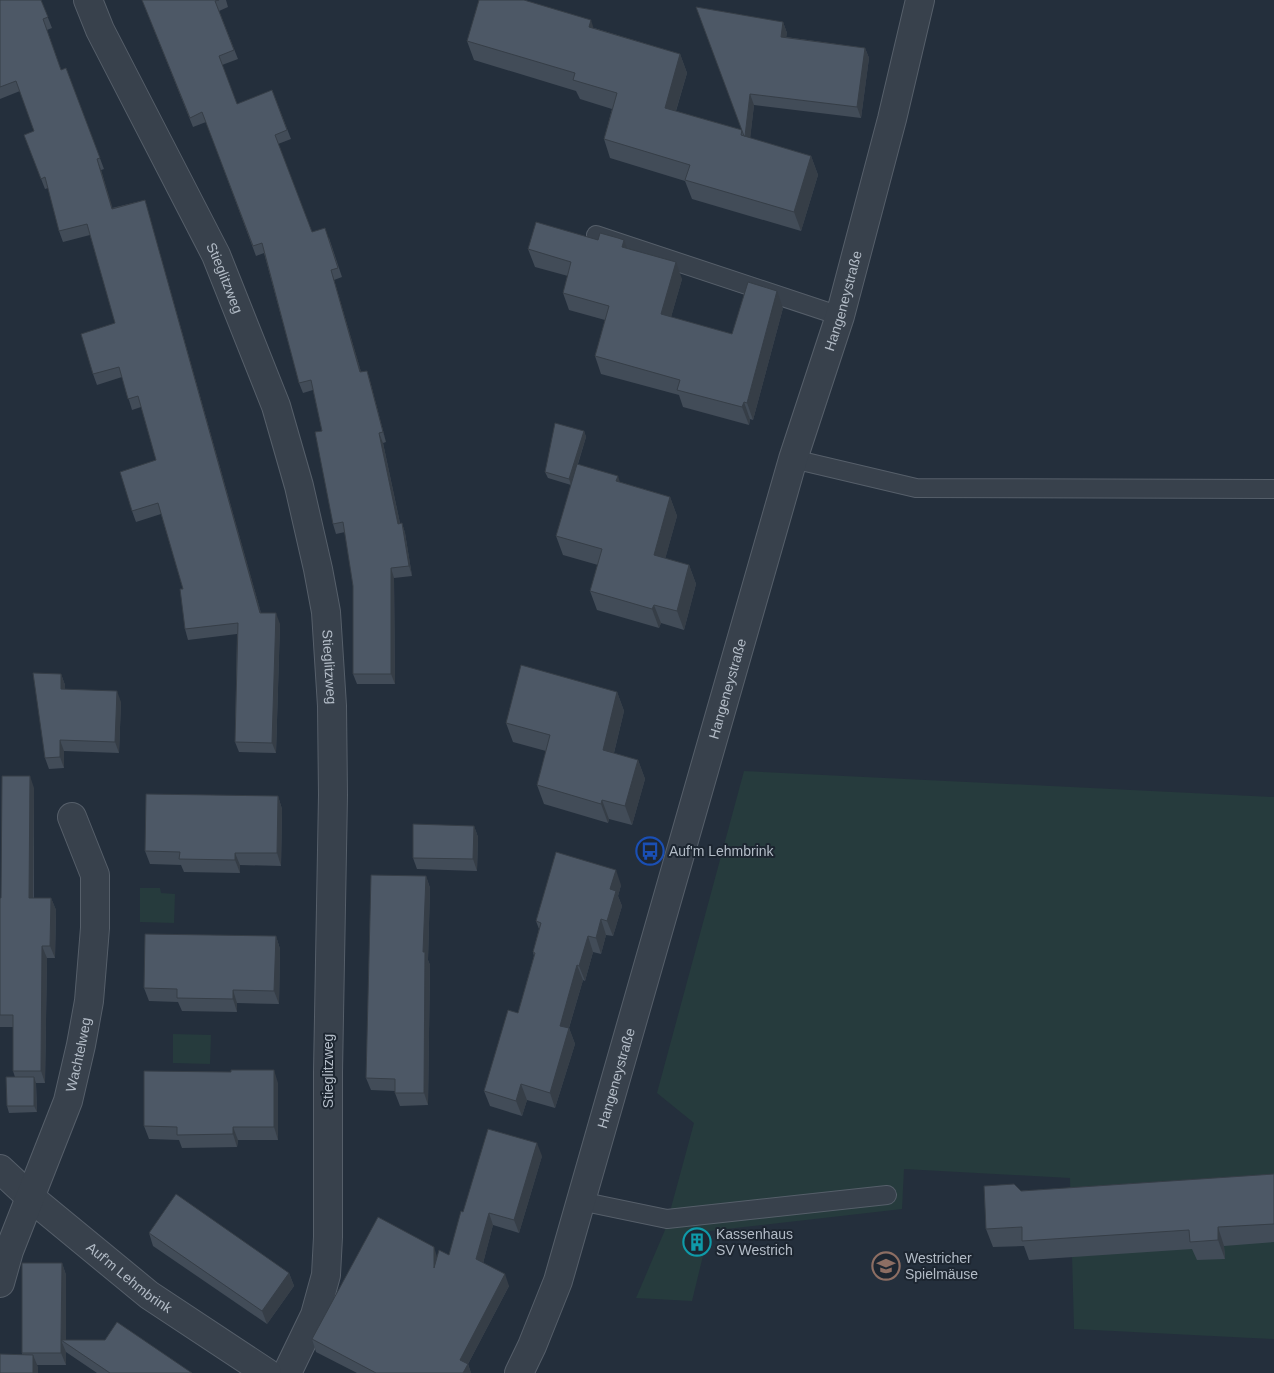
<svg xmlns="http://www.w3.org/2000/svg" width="1274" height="1373" font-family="Helvetica,sans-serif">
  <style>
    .park { fill: #263b3d }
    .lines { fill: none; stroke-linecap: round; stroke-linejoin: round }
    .lane-casing { stroke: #565f6a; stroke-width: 20 }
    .street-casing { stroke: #565f6a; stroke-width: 30 }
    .lane { stroke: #38414c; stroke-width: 18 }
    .street { stroke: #38414c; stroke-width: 28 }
    .wall { fill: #424c58 }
    .shaded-wall { fill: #363e47 }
    .building { fill: #4d5866; stroke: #363e47 }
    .labels { text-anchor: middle; stroke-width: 4; stroke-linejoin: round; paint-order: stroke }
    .street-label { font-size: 14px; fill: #b3bcc7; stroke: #1d2631 }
    .poi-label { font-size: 14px; fill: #b3bcc7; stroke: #1d2631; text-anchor: start }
  </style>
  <rect width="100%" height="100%" fill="#242f3c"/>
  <g class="park">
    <path d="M 744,771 L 1274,797 L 1274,1339 L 1074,1329 L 1070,1178 L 904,1169 L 902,1209 L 709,1231 L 692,1301 L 636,1298 L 665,1230 L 694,1123 L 657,1093 Z"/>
    <path d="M 140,888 L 160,888 L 161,893 L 175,894 L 174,923 L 140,922 Z"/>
    <path d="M 173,1034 L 211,1035 L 210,1064 L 173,1063 Z"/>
  </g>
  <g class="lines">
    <g class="lane-casing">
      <g id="lane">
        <path d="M 596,235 L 840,316"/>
        <path d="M 793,459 L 916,488 L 1274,489"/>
        <path d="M 580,1201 L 667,1219 L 887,1195"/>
      </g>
    </g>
    <g class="street-casing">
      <g id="street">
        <path id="s1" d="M 88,0 L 100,30 L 216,255 L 276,406 L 299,486 L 318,569 L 326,612 L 332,706 L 333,795 L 328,1072 L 328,1237 L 326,1275 L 315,1315 L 287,1373"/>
        <path id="s2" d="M 0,1169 L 30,1197 L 149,1295 L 267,1373"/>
        <path id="s3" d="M 0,1283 L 9,1251 L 68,1101 L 81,1045 L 89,1001 L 95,928 L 95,875 L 72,817"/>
        <path id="s4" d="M 519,1373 L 532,1346 L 558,1281 L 793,459 L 840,316 L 892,119 L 920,0"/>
      </g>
    </g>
    <use href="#lane" class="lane"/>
    <use href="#street" class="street"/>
  </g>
  <g class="wall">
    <path d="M 0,0 L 41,0 L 52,28 L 47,30 L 61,70 L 66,68 L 104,169 L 101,170 L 112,208 L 145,200 L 148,211 L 261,613 L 280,624 L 276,753 L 239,752 L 235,742 L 237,634 L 188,640 L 185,629 L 183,589 L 161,514 L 136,522 L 132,511 L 156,460 L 141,407 L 132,410 L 122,377 L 97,385 L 93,374 L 115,323 L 90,235 L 63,242 L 59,231 L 48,188 L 45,189 L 24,135 L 34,131 L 20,91 L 0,99 Z"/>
    <path d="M 142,0 L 226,0 L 228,7 L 219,11 L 238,59 L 222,65 L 237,104 L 272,90 L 291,139 L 278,144 L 312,232 L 329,238 L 342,277 L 334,280 L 361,372 L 367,371 L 370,381 L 386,442 L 383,443 L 400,523 L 402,523 L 405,533 L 412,576 L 394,578 L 395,684 L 357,684 L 353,674 L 353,586 L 345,532 L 336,534 L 333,524 L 322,431 L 313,390 L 303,393 L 299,383 L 264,253 L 256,256 L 206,122 L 193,127 Z"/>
    <path d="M 696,7 L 783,22 L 787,33 L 786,37 L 865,48 L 869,58 L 861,118 L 754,105 L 750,138 L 811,156 L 818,175 L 801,231 L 692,199 L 685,181 L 610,158 L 604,139 L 612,109 L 580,99 L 576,91 L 474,60 L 467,41 L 594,28 L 680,54 L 687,73 L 676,111 L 742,130 Z"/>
    <path d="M 598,240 L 624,240 L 626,248 L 682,279 L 671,317 L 732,334 L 783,308 L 753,420 L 750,419 L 749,425 L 683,407 L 679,395 L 601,374 L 595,356 L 605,320 L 569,310 L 563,293 L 568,276 L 535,267 L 528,249 Z"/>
    <path d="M 584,431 L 586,437 L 578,464 L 620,482 L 670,497 L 677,516 L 665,559 L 689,565 L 696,584 L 684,630 L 661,623 L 659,628 L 597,610 L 590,591 L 598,565 L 563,555 L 556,536 L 571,485 L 548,478 L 545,472 Z"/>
    <path d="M 61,674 L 65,685 L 65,689 L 121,702 L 119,753 L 64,751 L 64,768 L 49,769 L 45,758 Z"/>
    <path d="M 617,692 L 624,711 L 614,753 L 638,760 L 645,779 L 632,825 L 609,819 L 608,823 L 544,804 L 537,785 L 546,751 L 513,742 L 506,723 Z"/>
    <path d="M 34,788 L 34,898 L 51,898 L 56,910 L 55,958 L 47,958 L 45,1083 L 36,1083 L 37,1112 L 9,1113 L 7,1106 L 15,1077 L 13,1071 L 13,1027 L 0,1027 L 0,898 L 1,898 Z"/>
    <path d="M 278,796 L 282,809 L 281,866 L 240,865 L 240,873 L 184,872 L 181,865 L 150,864 L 145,851 Z"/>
    <path d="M 474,826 L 478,837 L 477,871 L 417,869 L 413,858 Z"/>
    <path d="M 426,876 L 430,888 L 428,960 L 430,965 L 428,1105 L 400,1106 L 395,1093 L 395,1091 L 371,1090 L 366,1078 Z"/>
    <path d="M 621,885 L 618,896 L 622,906 L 613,936 L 606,935 L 601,954 L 593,952 L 585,981 L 583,980 L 569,1028 L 575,1044 L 555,1108 L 527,1100 L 522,1116 L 490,1106 L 484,1091 L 518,1013 L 534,956 L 533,952 L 539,929 L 536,921 Z"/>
    <path d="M 276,936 L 280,949 L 279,1004 L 237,1003 L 237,1012 L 182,1011 L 178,1002 L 149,1001 L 144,988 Z"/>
    <path d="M 278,1083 L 278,1140 L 238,1140 L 237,1147 L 182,1148 L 179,1140 L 149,1139 L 144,1126 Z"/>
    <path d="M 542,1156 L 519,1233 L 493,1225 L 483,1263 L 509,1286 L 468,1364 L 471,1373 L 357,1373 L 316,1352 L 312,1339 L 437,1257 L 449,1255 L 463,1212 Z"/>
    <path d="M 1274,1174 L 1274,1242 L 1224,1246 L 1225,1259 L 1197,1260 L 1192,1249 L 1029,1260 L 1024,1246 L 993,1247 L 986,1229 L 1021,1191 Z"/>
    <path d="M 149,1233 L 289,1273 L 294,1286 L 267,1324 L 153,1246 Z"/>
    <path d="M 62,1263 L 66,1275 L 66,1340 L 192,1373 L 97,1373 L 66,1352 L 66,1365 L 37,1365 L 38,1373 L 0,1373 L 22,1355 L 22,1353 Z"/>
  </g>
  <g class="shaded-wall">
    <path d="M 591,20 L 597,39 L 589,27 Z"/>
    <path d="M 783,22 L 787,33 L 785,47 L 781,37 Z"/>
    <path d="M 865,48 L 869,58 L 861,118 L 857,107 Z"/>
    <path d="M 680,54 L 687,73 L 671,127 L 665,108 Z"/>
    <path d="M 750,94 L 754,105 L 749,149 L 745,138 Z"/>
    <path d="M 811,156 L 818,175 L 801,231 L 794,212 Z"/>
    <path d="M 97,159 L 101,170 L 116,219 L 112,209 Z"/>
    <path d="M 145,200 L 148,211 L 264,624 L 260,613 Z"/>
    <path d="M 624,240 L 630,257 L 622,247 Z"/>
    <path d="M 676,262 L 682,279 L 667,331 L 661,314 Z"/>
    <path d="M 331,270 L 334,280 L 364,382 L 360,372 Z"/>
    <path d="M 777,291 L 783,308 L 753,420 L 747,403 Z"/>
    <path d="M 367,371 L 370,381 L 386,442 L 383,432 Z"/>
    <path d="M 744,402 L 750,419 L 749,425 L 742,407 Z"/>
    <path d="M 584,431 L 586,437 L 571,485 L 569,479 Z"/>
    <path d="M 379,433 L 383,443 L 402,533 L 398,524 Z"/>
    <path d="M 618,476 L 624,495 L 616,481 Z"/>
    <path d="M 670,497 L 677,516 L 661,574 L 654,555 Z"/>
    <path d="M 402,523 L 405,533 L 412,576 L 409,566 Z"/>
    <path d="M 689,565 L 696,584 L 684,630 L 677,611 Z"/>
    <path d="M 391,568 L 394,578 L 395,684 L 391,674 Z"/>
    <path d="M 654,605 L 661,623 L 659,628 L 652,609 Z"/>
    <path d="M 276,613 L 280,624 L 276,753 L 272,743 Z"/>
    <path d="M 61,674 L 65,685 L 65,700 L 61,689 Z"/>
    <path d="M 117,691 L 121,702 L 119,753 L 115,742 Z"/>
    <path d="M 617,692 L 624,711 L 610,769 L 603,750 Z"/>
    <path d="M 60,740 L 64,751 L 64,768 L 60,757 Z"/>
    <path d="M 638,760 L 645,779 L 632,825 L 625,806 Z"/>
    <path d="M 30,776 L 34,788 L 33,910 L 29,898 Z"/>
    <path d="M 278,796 L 282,809 L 281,866 L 277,853 Z"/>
    <path d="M 602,800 L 609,819 L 608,823 L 601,804 Z"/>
    <path d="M 474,826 L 478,837 L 477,871 L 473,859 Z"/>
    <path d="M 235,853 L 240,865 L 240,873 L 235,860 Z"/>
    <path d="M 616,870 L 621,885 L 618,896 L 622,906 L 613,936 L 607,921 L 610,889 Z"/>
    <path d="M 426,876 L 430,888 L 428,960 L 430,965 L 428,1105 L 424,1093 L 423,952 Z"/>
    <path d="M 51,898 L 56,910 L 55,958 L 50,946 Z"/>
    <path d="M 601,919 L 606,935 L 601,954 L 596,938 Z"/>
    <path d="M 276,936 L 280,949 L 279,1004 L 274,991 Z"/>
    <path d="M 588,936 L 593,952 L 585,981 L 579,966 Z"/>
    <path d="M 42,946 L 47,958 L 45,1083 L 41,1071 Z"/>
    <path d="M 577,965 L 583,980 L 565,1041 L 560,1026 Z"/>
    <path d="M 233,990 L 237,1003 L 237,1012 L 233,999 Z"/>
    <path d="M 569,1028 L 575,1044 L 555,1108 L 550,1093 Z"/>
    <path d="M 274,1070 L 278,1083 L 278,1140 L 274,1127 Z"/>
    <path d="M 34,1077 L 36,1083 L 37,1112 L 34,1106 Z"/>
    <path d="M 521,1084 L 527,1100 L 522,1116 L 516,1101 Z"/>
    <path d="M 233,1127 L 238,1140 L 237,1147 L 233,1134 Z"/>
    <path d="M 537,1143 L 542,1156 L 519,1233 L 514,1220 Z"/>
    <path d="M 489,1213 L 493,1225 L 481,1271 L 476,1259 Z"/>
    <path d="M 1218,1227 L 1224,1246 L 1225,1259 L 1218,1240 Z"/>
    <path d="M 434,1247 L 438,1260 L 434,1268 Z"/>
    <path d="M 62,1263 L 66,1275 L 66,1343 L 61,1340 Z"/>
    <path d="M 289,1273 L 294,1286 L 267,1324 L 262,1311 Z"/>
    <path d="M 505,1274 L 509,1286 L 468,1364 L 471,1373 L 463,1373 L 460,1360 Z"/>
    <path d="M 61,1340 L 66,1352 L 66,1365 L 61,1353 Z"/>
    <path d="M 33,1355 L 38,1367 L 38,1373 L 33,1373 Z"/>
  </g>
  <g class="building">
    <path d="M 0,0 L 41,0 L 48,17 L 43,19 L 61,70 L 66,68 L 100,158 L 97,159 L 112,209 L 145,200 L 260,613 L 276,613 L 272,743 L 235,742 L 238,623 L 185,629 L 180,589 L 183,589 L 158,503 L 132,511 L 120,472 L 156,460 L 138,396 L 128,399 L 119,367 L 93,374 L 81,334 L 115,323 L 87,224 L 59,231 L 45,177 L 41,179 L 24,135 L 34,131 L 16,81 L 0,87 Z"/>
    <path d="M 142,0 L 219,0 L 215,1 L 234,50 L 219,56 L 237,104 L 272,90 L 287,130 L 275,135 L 312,232 L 325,228 L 338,268 L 331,270 L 360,372 L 367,371 L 383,432 L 379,433 L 398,524 L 402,523 L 409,566 L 391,568 L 391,674 L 353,674 L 353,586 L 343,522 L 333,524 L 315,432 L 322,431 L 311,380 L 299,383 L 262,243 L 253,246 L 202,112 L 190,118 Z"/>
    <path d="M 479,0 L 524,0 L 591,20 L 589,27 L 680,54 L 665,108 L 742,130 L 741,135 L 811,156 L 794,212 L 685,180 L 690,165 L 604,139 L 617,93 L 573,80 L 575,73 L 467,41 Z"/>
    <path d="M 696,7 L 783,22 L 781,37 L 865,48 L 857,107 L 750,94 L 745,136 L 744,136 Z"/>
    <path d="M 536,222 L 598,240 L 600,233 L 618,238 L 624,240 L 622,247 L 676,262 L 661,314 L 732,334 L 748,282 L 777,291 L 747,403 L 744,402 L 742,407 L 677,390 L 680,380 L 595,356 L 609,306 L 563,293 L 571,262 L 528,249 Z"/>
    <path d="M 555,423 L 584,431 L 569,479 L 545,472 Z"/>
    <path d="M 577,464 L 618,476 L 616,481 L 670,497 L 654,555 L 689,565 L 677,611 L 654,605 L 652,609 L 590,591 L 602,549 L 556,536 Z"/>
    <path d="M 521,665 L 617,692 L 603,750 L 638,760 L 625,806 L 602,800 L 601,804 L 537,785 L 550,735 L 506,723 Z"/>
    <path d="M 33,673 L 61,674 L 61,689 L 117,691 L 115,742 L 60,740 L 60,757 L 45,758 Z"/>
    <path d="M 2,776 L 30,776 L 29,898 L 51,898 L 50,946 L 42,946 L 41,1071 L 13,1071 L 13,1015 L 0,1015 L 0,898 L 1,898 Z"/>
    <path d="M 146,794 L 278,796 L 277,853 L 235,853 L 235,860 L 179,859 L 180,852 L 145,851 Z"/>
    <path d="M 413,824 L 474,826 L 473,859 L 413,858 Z"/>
    <path d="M 556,852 L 616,870 L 610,889 L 616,891 L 607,921 L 601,919 L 596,938 L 588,936 L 579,966 L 577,965 L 560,1026 L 569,1028 L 550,1093 L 521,1084 L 516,1101 L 484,1091 L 508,1010 L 518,1013 L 535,953 L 533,952 L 541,923 L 536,921 Z"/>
    <path d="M 371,875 L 426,876 L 423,952 L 425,952 L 424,1093 L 395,1093 L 395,1079 L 366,1078 Z"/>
    <path d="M 145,934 L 276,936 L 274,991 L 233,990 L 233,999 L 177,998 L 177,989 L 144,988 Z"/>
    <path d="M 231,1070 L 274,1070 L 274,1127 L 233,1127 L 233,1134 L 177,1135 L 177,1127 L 144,1126 L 144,1071 L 231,1072 Z"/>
    <path d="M 6,1077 L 34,1077 L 34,1106 L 7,1106 Z"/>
    <path d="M 488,1129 L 537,1143 L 514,1220 L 489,1213 L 476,1259 L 505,1274 L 460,1360 L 468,1364 L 463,1373 L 376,1373 L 312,1339 L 378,1217 L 434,1247 L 434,1268 L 439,1250 L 449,1255 L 461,1211 L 463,1212 Z"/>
    <path d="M 1274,1174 L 1274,1224 L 1218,1227 L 1218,1240 L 1190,1242 L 1189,1230 L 1022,1241 L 1022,1227 L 986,1229 L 984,1186 L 1014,1184 L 1021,1191 Z"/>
    <path d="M 176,1194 L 289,1273 L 262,1311 L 149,1233 Z"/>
    <path d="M 22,1263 L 62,1263 L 61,1340 L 105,1340 L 117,1322 L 192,1373 L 110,1373 L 61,1340 L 61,1353 L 22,1353 Z"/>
    <path d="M 0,1354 L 33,1355 L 33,1373 L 0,1373 Z"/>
  </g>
  <defs>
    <g id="bus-ring" transform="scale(1.4375)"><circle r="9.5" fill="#1d2631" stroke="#1a4fb4" stroke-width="1.5"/><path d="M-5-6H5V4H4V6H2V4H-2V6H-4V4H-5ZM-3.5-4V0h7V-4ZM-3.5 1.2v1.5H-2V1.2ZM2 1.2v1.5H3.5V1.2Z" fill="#1a4fb4"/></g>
    <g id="building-ring" transform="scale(1.4375)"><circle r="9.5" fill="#1d2631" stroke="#0f9aa8" stroke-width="1.5"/><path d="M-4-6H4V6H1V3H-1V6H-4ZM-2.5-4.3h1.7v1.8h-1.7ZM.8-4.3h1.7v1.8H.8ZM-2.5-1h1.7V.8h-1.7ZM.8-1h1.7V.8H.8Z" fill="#0f9aa8"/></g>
    <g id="school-ring" transform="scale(1.4375)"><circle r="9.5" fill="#1d2631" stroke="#8d6e63" stroke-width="1.5"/><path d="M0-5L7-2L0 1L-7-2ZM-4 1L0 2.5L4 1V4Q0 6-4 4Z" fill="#8d6e63"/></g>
  </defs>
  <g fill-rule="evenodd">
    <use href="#bus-ring" x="650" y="851"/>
    <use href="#building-ring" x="697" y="1242"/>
    <use href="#school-ring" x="886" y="1266"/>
  </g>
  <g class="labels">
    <g class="street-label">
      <text dy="5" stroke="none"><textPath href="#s1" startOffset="310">Stieglitzweg</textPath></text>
      <text dy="5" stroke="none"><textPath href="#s4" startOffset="1121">Hangeneystraße</textPath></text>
      <text dy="5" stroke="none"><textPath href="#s1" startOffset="715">Stieglitzweg</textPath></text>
      <text dy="5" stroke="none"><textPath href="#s4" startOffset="716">Hangeneystraße</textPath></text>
      <text dy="5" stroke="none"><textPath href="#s3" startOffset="242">Wachtelweg</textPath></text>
      <text transform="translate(328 1071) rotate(-90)" y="5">Stieglitzweg</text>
      <text dy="5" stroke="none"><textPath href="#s4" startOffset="311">Hangeneystraße</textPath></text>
      <text dy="5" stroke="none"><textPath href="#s2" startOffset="169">Auf'm Lehmbrink</textPath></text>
    </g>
    <g class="poi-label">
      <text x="669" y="856">Auf'm Lehmbrink</text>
      <text x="716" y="1239">Kassenhaus<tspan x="716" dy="16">SV Westrich</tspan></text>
      <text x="905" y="1263">Westricher<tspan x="905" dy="16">Spielmäuse</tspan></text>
    </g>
  </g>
</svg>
